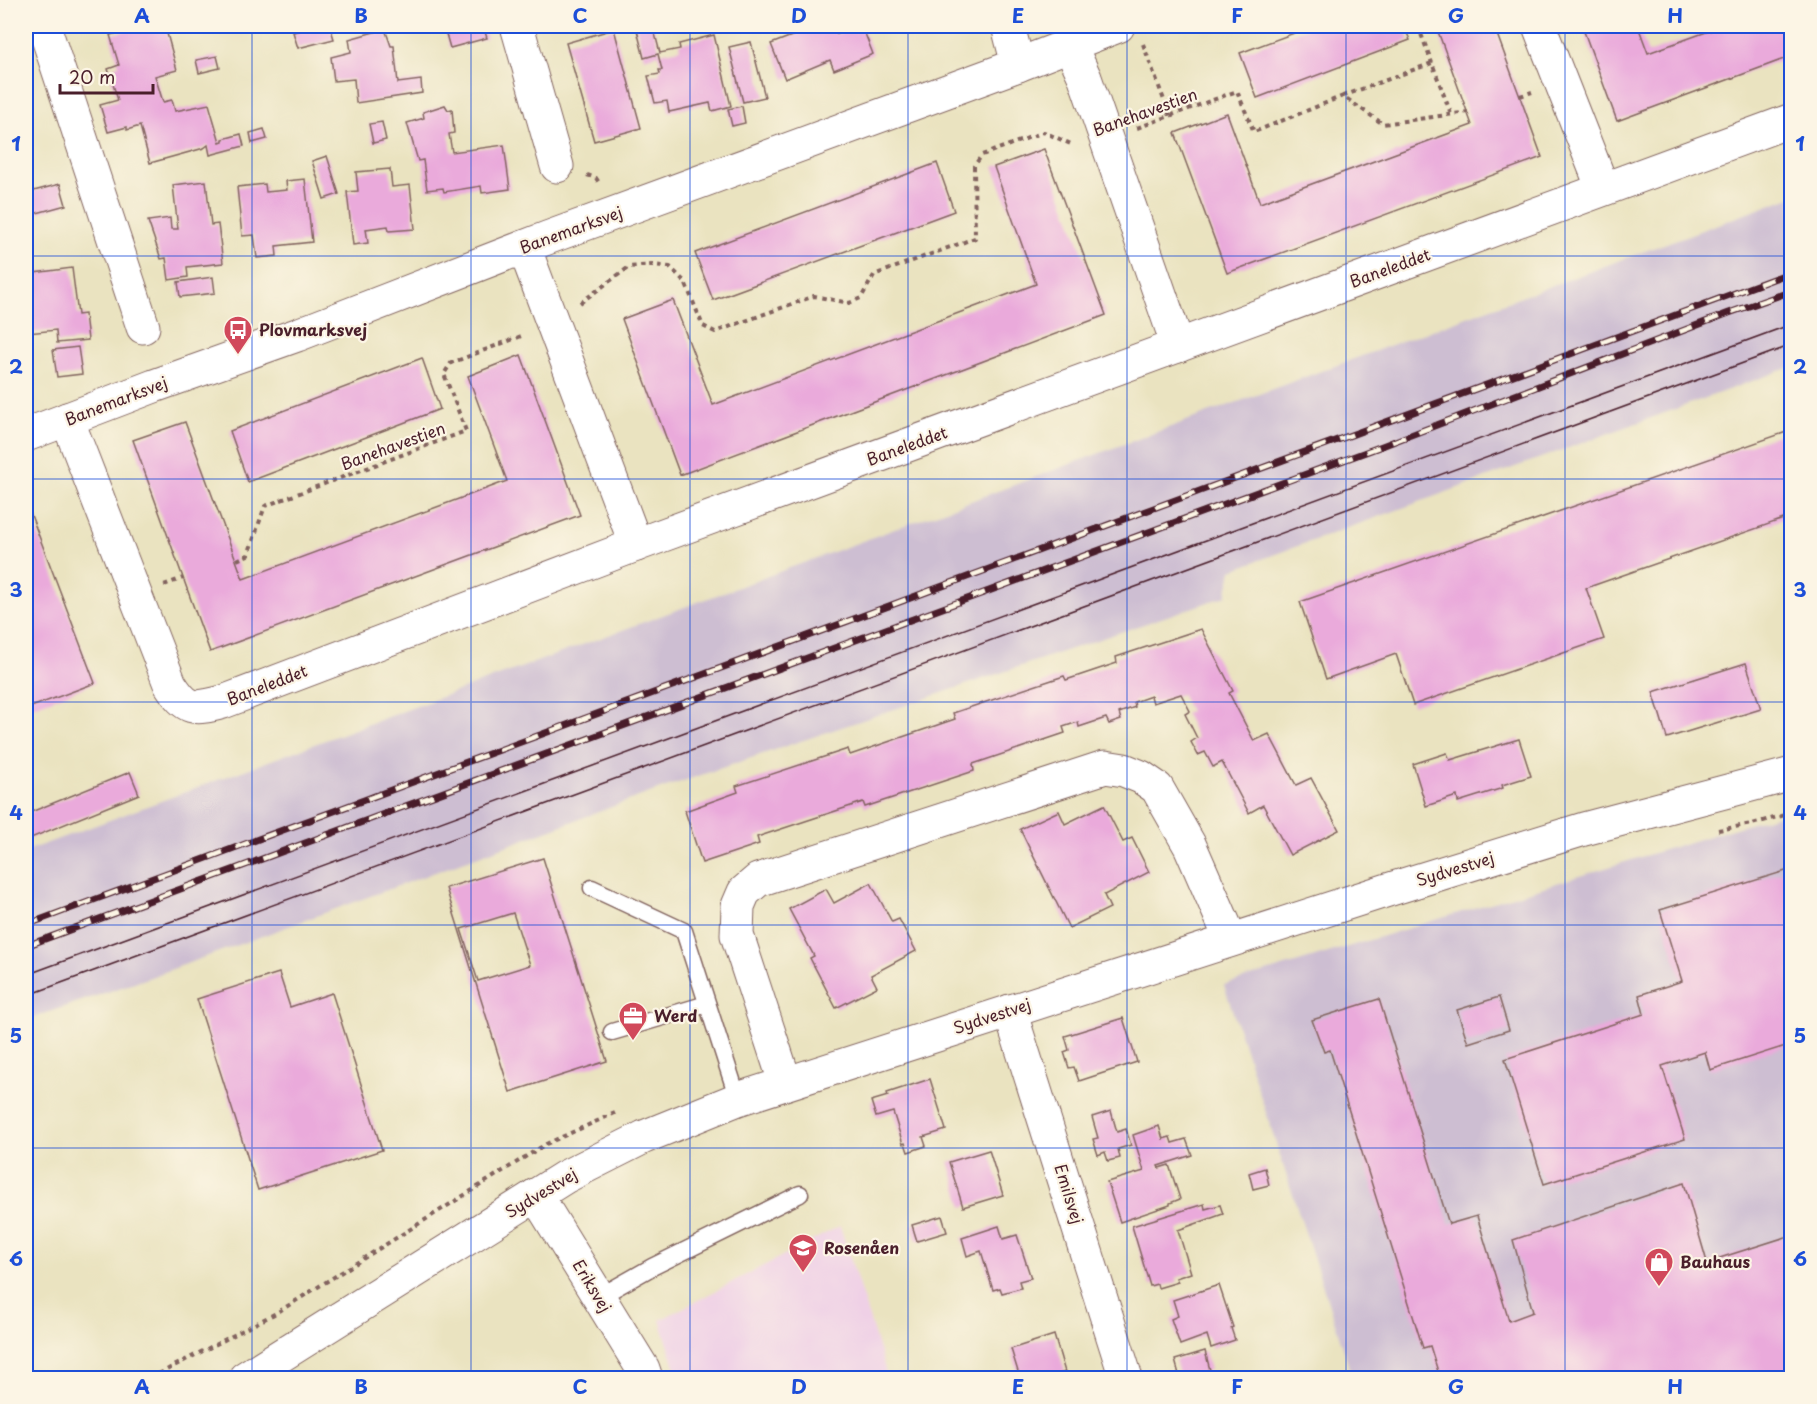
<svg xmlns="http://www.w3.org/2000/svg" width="1817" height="1404" font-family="'Playpen Sans',sans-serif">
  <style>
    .built { fill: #efd0e6 }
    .industrial { fill: #cdbed2 }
    .building { fill: #eaaadb; fill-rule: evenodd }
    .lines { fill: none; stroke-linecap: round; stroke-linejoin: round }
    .lane-casing { stroke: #82645f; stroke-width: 19 }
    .street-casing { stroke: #82645f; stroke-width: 35 }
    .secondary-casing { stroke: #82645f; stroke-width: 35 }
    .path { stroke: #82645f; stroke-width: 4; stroke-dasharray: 4.5 4.5; stroke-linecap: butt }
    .lane { stroke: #fff; stroke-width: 16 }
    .street { stroke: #fff; stroke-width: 33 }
    .secondary { stroke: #fff; stroke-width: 33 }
    .tram { stroke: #4a1f2b; stroke-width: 1.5 }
    .rail-casing { stroke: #4a1f2b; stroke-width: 7 }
    .rail { stroke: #fcf5e5; stroke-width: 4.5; stroke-dasharray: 14; stroke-linecap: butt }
    .grid { fill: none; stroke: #1d4ed8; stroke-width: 1.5; stroke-opacity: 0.55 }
    .labels { text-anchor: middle; stroke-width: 4.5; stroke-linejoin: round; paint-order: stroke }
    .street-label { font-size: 16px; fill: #4a1f2b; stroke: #fcf5e5 }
    .poi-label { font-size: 16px; font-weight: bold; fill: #4a1f2b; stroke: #fcf5e5; text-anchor: start }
    .neatline { fill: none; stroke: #1d4ed8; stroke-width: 2 }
    .grid-label { font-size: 20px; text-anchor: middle; font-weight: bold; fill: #1d4ed8 }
  </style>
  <rect width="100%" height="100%" fill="#fcf5e5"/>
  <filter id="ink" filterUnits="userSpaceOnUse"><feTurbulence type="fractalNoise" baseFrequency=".0167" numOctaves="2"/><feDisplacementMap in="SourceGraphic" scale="12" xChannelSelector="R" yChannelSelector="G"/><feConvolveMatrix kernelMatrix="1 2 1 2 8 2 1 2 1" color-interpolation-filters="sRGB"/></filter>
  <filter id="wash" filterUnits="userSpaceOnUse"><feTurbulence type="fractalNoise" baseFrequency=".008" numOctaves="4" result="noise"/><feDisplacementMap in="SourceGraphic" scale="24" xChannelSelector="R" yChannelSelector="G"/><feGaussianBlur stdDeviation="1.35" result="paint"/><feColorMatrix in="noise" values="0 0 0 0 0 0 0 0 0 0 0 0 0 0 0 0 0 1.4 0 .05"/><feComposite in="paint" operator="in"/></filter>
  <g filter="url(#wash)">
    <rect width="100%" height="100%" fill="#eae3c0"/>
    <path class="built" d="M 840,1226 L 888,1378 L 679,1378 L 660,1320 Z"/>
    <g class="industrial">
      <path d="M 1791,197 L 1791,367 L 1232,570 L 1226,596 L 663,788 L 148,978 L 26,1020 L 26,851 Z"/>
      <path d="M 1791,811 L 1791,1378 L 1353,1378 L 1224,985 Z"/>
    </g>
    <g id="blocks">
      <g class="building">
        <path d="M 144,26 L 165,26 L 177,70 L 155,76 L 163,102 L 172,100 L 175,111 L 209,104 L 220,142 L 223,141 L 223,139 L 241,134 L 244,146 L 210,155 L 208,145 L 204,148 L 150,163 L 140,126 L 127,130 L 127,127 L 108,132 L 100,105 L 118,100 L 108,69 L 119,65 L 110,35 Z"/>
        <path d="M 318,26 L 330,26 L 334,39 L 298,48 L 293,32 Z"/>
        <path d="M 474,26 L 483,26 L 487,38 L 450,48 L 446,34 Z"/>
        <path d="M 636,26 L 653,26 L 660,53 L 680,49 L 679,44 L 714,35 L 731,106 L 712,111 L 710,103 L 669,112 L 667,101 L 655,103 L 648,76 L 660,74 L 659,70 L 662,70 L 658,54 L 644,58 Z"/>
        <path d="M 799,26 L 833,26 L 837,34 L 862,26 L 873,54 L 834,70 L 830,60 L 785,79 L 771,44 L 802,32 Z"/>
        <path d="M 1313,26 L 1404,26 L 1410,40 L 1257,98 L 1240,53 Z"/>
        <path d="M 1436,26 L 1494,26 L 1542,157 L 1227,273 L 1175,133 L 1227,113 L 1260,203 L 1472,125 Z"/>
        <path d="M 1582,26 L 1638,26 L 1648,53 L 1723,26 L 1792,26 L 1792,56 L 1617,121 Z"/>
        <path d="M 385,29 L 391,46 L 394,46 L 398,83 L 421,80 L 422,93 L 356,103 L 354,79 L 334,81 L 331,57 L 351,52 L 349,39 Z"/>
        <path d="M 614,29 L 641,128 L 594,141 L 566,43 Z"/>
        <path d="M 751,42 L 765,97 L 743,102 L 729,47 Z"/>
        <path d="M 217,56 L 220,68 L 199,73 L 196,60 Z"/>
        <path d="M 445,105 L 448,110 L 452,109 L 454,133 L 449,134 L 452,152 L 504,145 L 510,189 L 482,193 L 481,186 L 444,192 L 443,188 L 427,190 L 423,160 L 418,161 L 407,123 L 424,118 L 423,112 Z"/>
        <path d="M 742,106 L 745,123 L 732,126 L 728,109 Z"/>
        <path d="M 382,122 L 386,140 L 373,143 L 369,124 Z"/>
        <path d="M 264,129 L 267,139 L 252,143 L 250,133 Z"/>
        <path d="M 1044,149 L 1106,315 L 680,475 L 622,319 L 673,300 L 713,405 L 1036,284 L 994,167 Z"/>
        <path d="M 327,156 L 339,194 L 324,199 L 312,161 Z"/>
        <path d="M 937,163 L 954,211 L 713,300 L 695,253 Z"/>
        <path d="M 390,169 L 392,187 L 410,185 L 415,229 L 389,231 L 388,226 L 366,229 L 368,243 L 353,245 L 347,192 L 358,191 L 356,172 Z"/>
        <path d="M 305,179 L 312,242 L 276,246 L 277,256 L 257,258 L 254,235 L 242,236 L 237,187 L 265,184 L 266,192 L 287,190 L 286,181 Z"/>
        <path d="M 206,181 L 211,225 L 218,224 L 223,263 L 187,267 L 188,277 L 169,280 L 166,258 L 161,259 L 148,221 L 170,218 L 171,229 L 178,229 L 173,185 Z"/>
        <path d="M 60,184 L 66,205 L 26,216 L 26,200 L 32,198 L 30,192 Z"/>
        <path d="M 72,268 L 78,315 L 85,314 L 88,340 L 57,343 L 56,330 L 28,333 L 26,274 Z"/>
        <path d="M 213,277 L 215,293 L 180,297 L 178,282 Z"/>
        <path d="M 78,347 L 82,374 L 57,377 L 53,350 Z"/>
        <path d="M 521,355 L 580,515 L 210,652 L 133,440 L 185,422 L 243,579 L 507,481 L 468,376 Z"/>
        <path d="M 422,358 L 440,409 L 248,482 L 230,431 Z"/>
        <path d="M 1792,430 L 1792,516 L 1586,588 L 1604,639 L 1413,705 L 1396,654 L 1326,679 L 1300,602 Z"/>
        <path d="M 26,502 L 95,683 L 26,709 Z"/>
        <path d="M 1201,629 L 1233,691 L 1229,693 L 1254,741 L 1269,734 L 1296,785 L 1311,778 L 1339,830 L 1290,855 L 1263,805 L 1249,813 L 1222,762 L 1213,767 L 1205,752 L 1198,755 L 1191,742 L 1197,738 L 1185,714 L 1190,711 L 1181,694 L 1153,703 L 1151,696 L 1134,702 L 1135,707 L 1119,713 L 1121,720 L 1109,724 L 1106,718 L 1079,727 L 1078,722 L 1063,727 L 1065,733 L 973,764 L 974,771 L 865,807 L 863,802 L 757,837 L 759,844 L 702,863 L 685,811 L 738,792 L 736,786 L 848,749 L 850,755 L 955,719 L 953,713 L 1064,676 L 1066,680 L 1117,663 L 1116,657 Z"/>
        <path d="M 1746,663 L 1761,709 L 1667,738 L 1653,692 Z"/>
        <path d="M 1519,739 L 1531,776 L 1502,785 L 1503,788 L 1458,802 L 1457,796 L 1426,806 L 1413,764 L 1447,753 L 1450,760 Z"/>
        <path d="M 130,772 L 139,794 L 26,840 L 26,814 Z"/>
        <path d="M 1104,805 L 1123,842 L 1132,838 L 1149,872 L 1104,895 L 1110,908 L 1069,928 L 1020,829 L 1059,811 L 1065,824 Z"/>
        <path d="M 543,858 L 607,1061 L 510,1092 L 446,888 ZM 513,913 L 530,965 L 478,981 L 461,929 Z"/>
        <path d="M 1792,869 L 1792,1044 L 1710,1070 L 1705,1052 L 1662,1066 L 1685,1139 L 1544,1184 L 1505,1059 L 1644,1014 L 1639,995 L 1682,981 L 1660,910 Z"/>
        <path d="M 871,883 L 892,922 L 899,919 L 916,951 L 871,975 L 877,987 L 836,1008 L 810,958 L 814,956 L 789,909 L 826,889 L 834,903 Z"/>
        <path d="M 279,973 L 290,1007 L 332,993 L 382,1150 L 258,1190 L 197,999 Z"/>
        <path d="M 1499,997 L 1509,1030 L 1468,1043 L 1457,1010 Z"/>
        <path d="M 1379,999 L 1449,1224 L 1477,1216 L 1509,1321 L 1533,1312 L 1513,1240 L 1684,1183 L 1707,1262 L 1792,1235 L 1792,1378 L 1440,1378 L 1430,1346 L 1423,1348 L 1330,1050 L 1324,1052 L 1312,1020 Z"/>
        <path d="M 1123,1018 L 1137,1062 L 1079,1081 L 1074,1067 L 1069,1068 L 1064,1052 L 1069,1050 L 1065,1036 Z"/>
        <path d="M 930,1079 L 946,1130 L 923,1137 L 926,1146 L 908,1152 L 905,1143 L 903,1144 L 893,1112 L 876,1117 L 871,1101 L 888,1096 L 887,1093 Z"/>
        <path d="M 1111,1111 L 1117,1132 L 1126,1129 L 1131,1145 L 1118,1149 L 1120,1158 L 1108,1161 L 1105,1152 L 1098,1155 L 1093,1139 L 1098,1138 L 1092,1117 Z"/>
        <path d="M 1159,1126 L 1163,1139 L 1170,1137 L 1172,1143 L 1186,1139 L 1192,1155 L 1158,1166 L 1159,1168 L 1169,1165 L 1180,1199 L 1170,1203 L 1170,1205 L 1120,1222 L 1107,1182 L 1144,1171 L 1133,1135 Z"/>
        <path d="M 989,1150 L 1003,1195 L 963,1207 L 949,1162 Z"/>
        <path d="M 1265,1168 L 1269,1185 L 1253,1189 L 1249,1173 Z"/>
        <path d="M 1204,1204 L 1205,1209 L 1220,1205 L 1223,1214 L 1178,1230 L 1191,1273 L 1176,1278 L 1178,1282 L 1158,1288 L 1157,1284 L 1150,1286 L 1132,1226 Z"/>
        <path d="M 942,1216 L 947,1232 L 917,1241 L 912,1225 Z"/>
        <path d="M 999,1226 L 1003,1239 L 1017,1235 L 1031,1278 L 1019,1281 L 1021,1288 L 1002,1293 L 1000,1288 L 993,1290 L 981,1251 L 967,1256 L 962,1238 Z"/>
        <path d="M 1219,1285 L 1233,1327 L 1231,1328 L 1235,1340 L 1211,1348 L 1207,1335 L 1180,1345 L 1171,1319 L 1178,1316 L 1173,1300 Z"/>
        <path d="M 1054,1335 L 1065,1372 L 1053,1376 L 1053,1378 L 1020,1378 L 1011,1349 Z"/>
        <path d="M 1205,1351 L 1210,1370 L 1180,1378 L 1175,1360 Z"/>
      </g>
    </g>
  </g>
  <g filter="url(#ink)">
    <use href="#blocks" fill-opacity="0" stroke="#82645f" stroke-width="1.5"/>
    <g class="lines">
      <g class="lane-casing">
        <g id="lane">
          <path d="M 592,888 L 684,931 L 738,1099"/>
          <path d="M 612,1032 L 707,1004"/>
          <path d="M 599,1297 L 652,1267 L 800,1194"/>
        </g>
      </g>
      <g class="street-casing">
        <g id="street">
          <path d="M 44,26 L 143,327"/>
          <path d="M 517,26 L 557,166"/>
          <path d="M 1008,26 L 1018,65"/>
          <path d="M 1539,26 L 1603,189"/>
          <path d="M 1070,45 L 1085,78 L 1178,346"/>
          <path d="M 524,247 L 636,545"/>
          <path d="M 67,419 L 170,684 C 187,710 193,710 223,702 L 636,545 L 1792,120"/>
          <path d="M 1010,1011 L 1126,1378"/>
          <path d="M 785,1082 L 737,935 L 738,906 L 744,892 L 758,880 L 1105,767 L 1124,770 L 1141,777 L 1157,788 L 1190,846 L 1231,940"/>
          <path d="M 536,1195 L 643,1369 L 646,1378"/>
        </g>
      </g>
      <g class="secondary-casing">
        <g id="secondary">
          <path d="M 26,435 L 154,386 L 297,335 L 547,238 L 1018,65 L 1118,26"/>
          <path d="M 245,1378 L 565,1177 L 644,1137 L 738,1099 L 1394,888 L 1584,829 L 1792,774"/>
        </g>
      </g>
      <g class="path">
        <path d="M 1418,26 L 1432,63"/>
        <path d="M 1143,44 L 1170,116"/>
        <path d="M 1343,96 L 1432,63 L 1451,114"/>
        <path d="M 1520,96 L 1532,92"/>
        <path d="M 1137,128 L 1237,91 L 1254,132 L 1343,96 L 1383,124 L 1468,112"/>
        <path d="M 587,175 L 596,178 L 600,184"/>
        <path d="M 580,303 L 629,267 L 653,265 L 670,267 L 685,282 L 703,326 L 715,332 L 814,296 L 849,303 L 861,298 L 874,275 L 975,238 L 974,166 L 982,155 L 1044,132 L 1073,145"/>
        <path d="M 237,560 L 248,555 L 265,506 L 466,431 L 444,374 L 451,363 L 524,335"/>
        <path d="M 164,585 L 183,578"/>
        <path d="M 1718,830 L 1752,824 L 1792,813"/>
        <path d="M 151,1378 L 278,1312 L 546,1144 L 615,1113"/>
      </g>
      <use href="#lane" class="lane"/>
      <use href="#street" class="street"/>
      <use href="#secondary" class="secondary"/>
      <g class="tram">
        <path d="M 26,975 L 1792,324"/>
        <path d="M 26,996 L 1792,345"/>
      </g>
      <g class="rail-casing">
        <g id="rail">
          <path d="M 26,925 L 1792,272"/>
          <path d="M 26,946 L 1382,446 L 1729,313 L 1792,291"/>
        </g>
      </g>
      <use href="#rail" class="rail"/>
    </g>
  </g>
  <path class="grid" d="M 252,26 L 252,1378M 471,26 L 471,1378M 690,26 L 690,1378M 908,26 L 908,1378M 1127,26 L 1127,1378M 1346,26 L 1346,1378M 1565,26 L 1565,1378M 26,256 L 1792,256M 26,479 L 1792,479M 26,702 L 1792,702M 26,925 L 1792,925M 26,1148 L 1792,1148"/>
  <defs>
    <g id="bus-pin" transform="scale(1.5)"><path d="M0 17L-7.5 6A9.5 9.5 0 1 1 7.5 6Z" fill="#d1495b" stroke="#fcf5e5"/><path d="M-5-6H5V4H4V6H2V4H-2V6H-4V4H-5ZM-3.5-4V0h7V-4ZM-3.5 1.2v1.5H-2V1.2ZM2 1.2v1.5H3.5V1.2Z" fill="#fff"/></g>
    <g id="office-pin" transform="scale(1.5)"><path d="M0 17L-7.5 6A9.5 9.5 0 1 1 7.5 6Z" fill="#d1495b" stroke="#fcf5e5"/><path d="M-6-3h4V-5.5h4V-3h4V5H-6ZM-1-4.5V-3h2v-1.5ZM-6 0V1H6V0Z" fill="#fff"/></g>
    <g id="school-pin" transform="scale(1.5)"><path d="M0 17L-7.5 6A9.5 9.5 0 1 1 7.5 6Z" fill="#d1495b" stroke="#fcf5e5"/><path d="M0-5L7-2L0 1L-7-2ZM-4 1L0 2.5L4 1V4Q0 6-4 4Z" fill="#fff"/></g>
    <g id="shop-pin" transform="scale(1.5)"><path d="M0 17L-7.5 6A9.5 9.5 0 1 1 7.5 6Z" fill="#d1495b" stroke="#fcf5e5"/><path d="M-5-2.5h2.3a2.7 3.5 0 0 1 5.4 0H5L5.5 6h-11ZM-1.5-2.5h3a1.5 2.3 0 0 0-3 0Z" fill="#fff"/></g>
  </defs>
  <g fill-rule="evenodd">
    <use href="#bus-pin" x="238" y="330"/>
    <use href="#office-pin" x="633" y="1016"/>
    <use href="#school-pin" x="803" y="1248"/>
    <use href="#shop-pin" x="1659" y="1262"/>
  </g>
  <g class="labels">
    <g class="street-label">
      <text transform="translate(1145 112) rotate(-20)" y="6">Banehavestien</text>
      <text transform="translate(571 230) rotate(-20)" y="6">Banemarksvej</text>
      <text transform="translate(1390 268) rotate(-20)" y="6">Baneleddet</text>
      <text transform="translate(116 401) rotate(-21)" y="6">Banemarksvej</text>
      <text transform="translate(393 446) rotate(-20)" y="6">Banehavestien</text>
      <text transform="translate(907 446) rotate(-20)" y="6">Baneleddet</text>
      <text transform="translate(267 685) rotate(-21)" y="6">Baneleddet</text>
      <text transform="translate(1455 869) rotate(-17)" y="6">Sydvestvej</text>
      <text transform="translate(992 1016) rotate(-18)" y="6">Sydvestvej</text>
      <text transform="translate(541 1193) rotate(-31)" y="6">Sydvestvej</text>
      <text transform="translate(1069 1194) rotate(73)" y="6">Emilsvej</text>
      <text transform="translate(592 1286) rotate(59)" y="6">Eriksvej</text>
    </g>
    <g class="poi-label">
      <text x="259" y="336">Plovmarksvej</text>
      <text x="654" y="1022">Werd</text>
      <text x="824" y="1254">Rosenåen</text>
      <text x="1680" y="1268">Bauhaus</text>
    </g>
  </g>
  <rect width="1817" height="1404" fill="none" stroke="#fcf5e5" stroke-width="66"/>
  <path d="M60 84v9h93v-9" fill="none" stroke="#4a1f2b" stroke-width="3"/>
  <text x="69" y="84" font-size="18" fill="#4a1f2b" stroke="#fcf5e5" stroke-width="4.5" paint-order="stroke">20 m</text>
  <rect x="33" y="33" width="1751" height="1338" class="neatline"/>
  <g class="grid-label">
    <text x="142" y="23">A</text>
    <text x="361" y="23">B</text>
    <text x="580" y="23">C</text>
    <text x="799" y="23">D</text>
    <text x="1018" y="23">E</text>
    <text x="1237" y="23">F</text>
    <text x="1456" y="23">G</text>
    <text x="1675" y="23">H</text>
    <text x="16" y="151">1</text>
    <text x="1800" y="151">1</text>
    <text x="16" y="374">2</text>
    <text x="1800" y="374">2</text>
    <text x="16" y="597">3</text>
    <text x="1800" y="597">3</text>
    <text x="16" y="820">4</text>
    <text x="1800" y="820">4</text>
    <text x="16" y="1043">5</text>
    <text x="1800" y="1043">5</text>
    <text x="16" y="1266">6</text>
    <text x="1800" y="1266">6</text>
    <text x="142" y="1394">A</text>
    <text x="361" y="1394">B</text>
    <text x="580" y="1394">C</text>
    <text x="799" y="1394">D</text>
    <text x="1018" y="1394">E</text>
    <text x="1237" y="1394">F</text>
    <text x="1456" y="1394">G</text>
    <text x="1675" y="1394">H</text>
  </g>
</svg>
